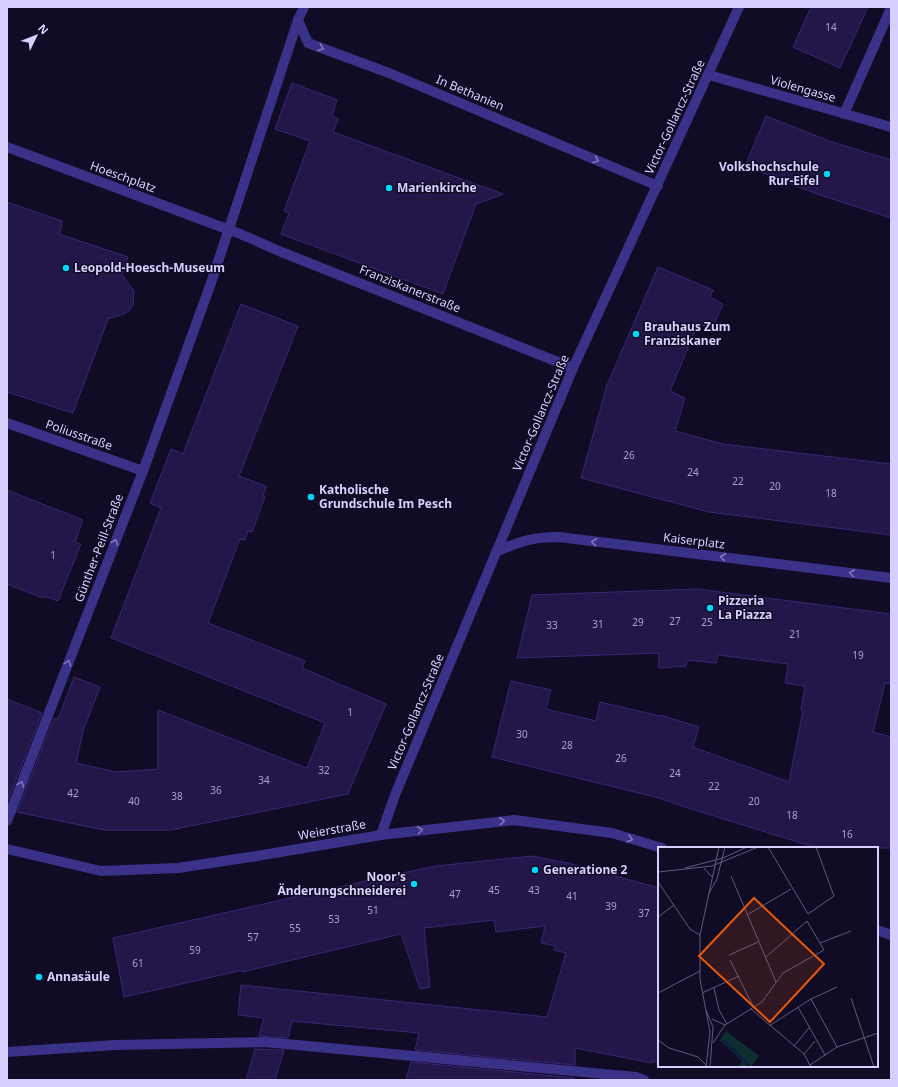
<svg xmlns="http://www.w3.org/2000/svg" width="898" height="1087" font-family="'Noto Sans',sans-serif">
  <style>
    .building { fill: #231648; stroke: #3a2676 }
    .lines { fill: none; stroke-linecap: round; stroke-linejoin: round }
    .service { stroke: #3a3288; stroke-width: 10 }
    .pedestrian { stroke: #3a3288; stroke-width: 10 }
    .minor { stroke: #3a3288; stroke-width: 10 }
    .oneway { stroke: #8179be }
    .poi-dot { fill: #00d5fb; stroke: #110c25; stroke-width: 1.5 }
    .labels { text-anchor: middle; stroke-width: 3; stroke-linejoin: round; paint-order: stroke }
    .number-label { font-size: 10px; fill: #aaa2d1 }
    .street-label { font-size: 12px; fill: #d7d0ff; stroke: #110c25 }
    .poi-label { font-size: 12px; font-weight: bold; fill: #d7d0ff; stroke: #110c25; text-anchor: start }
    .inset-river { fill: none; stroke: #051945; stroke-width: 2 }
    .inset-road { fill: none; stroke: #605a7c; stroke-width: 1 }
    .view { fill: #e8590c; fill-opacity: 0.15; stroke: #e8590c; stroke-width: 2 }
    .inset-edge { fill: none; stroke: #d7d0ff; stroke-width: 2 }
  </style>
  <rect width="100%" height="100%" fill="#110c25"/>
  <g class="building">
    <path d="M 811,7 L 868,7 L 840,68 L 793,47 Z"/>
    <path d="M 292,83 L 337,100 L 332,116 L 338,119 L 333,132 L 503,194 L 476,204 L 443,294 L 281,234 L 289,213 L 284,211 L 310,141 L 275,129 Z"/>
    <path d="M 766,116 L 832,142 L 891,160 L 891,218 L 817,194 L 745,166 Z"/>
    <path d="M 7,202 L 62,221 L 61,224 L 62,225 L 59,234 L 128,257 L 122,275 L 134,291 L 133,304 L 130,310 L 124,314 L 108,319 L 73,413 L 7,392 Z"/>
    <path d="M 658,267 L 713,290 L 710,297 L 723,304 L 712,329 L 698,324 L 670,391 L 685,398 L 675,431 L 723,444 L 891,464 L 891,535 L 709,512 L 581,478 L 607,385 Z"/>
    <path d="M 241,304 L 298,326 L 239,476 L 266,486 L 263,496 L 265,497 L 252,532 L 248,531 L 245,540 L 240,539 L 208,623 L 305,661 L 302,668 L 386,704 L 348,794 L 171,830 L 104,830 L 17,812 L 54,718 L 58,719 L 74,677 L 100,687 L 83,731 L 76,763 L 116,772 L 158,769 L 158,710 L 307,768 L 325,723 L 111,638 L 161,508 L 150,503 L 171,449 L 183,454 Z"/>
    <path d="M 7,490 L 83,520 L 75,542 L 81,544 L 58,601 L 44,596 L 43,598 L 7,584 Z"/>
    <path d="M 697,589 L 891,614 L 891,684 L 885,683 L 873,732 L 891,737 L 891,848 L 817,848 L 685,807 L 659,798 L 492,757 L 511,681 L 551,690 L 546,709 L 596,721 L 600,702 L 660,716 L 660,715 L 699,727 L 693,747 L 789,782 L 803,711 L 801,710 L 805,686 L 785,683 L 788,664 L 718,655 L 716,663 L 687,660 L 686,666 L 659,668 L 659,653 L 517,658 L 532,595 Z"/>
    <path d="M 7,699 L 42,713 L 7,803 Z"/>
    <path d="M 532,856 L 568,863 L 659,888 L 659,1063 L 652,1061 L 652,1063 L 575,1048 L 575,1065 L 415,1050 L 419,1033 L 292,1021 L 288,1038 L 259,1036 L 264,1018 L 238,1015 L 241,985 L 547,1017 L 566,953 L 554,950 L 556,946 L 541,943 L 545,926 L 496,932 L 494,920 L 424,928 L 430,987 L 420,989 L 401,934 L 242,972 L 243,970 L 124,997 L 113,938 L 388,876 L 436,866 Z"/>
    <path d="M 255,1049 L 284,1050 L 275,1080 L 246,1080 Z"/>
    <path d="M 411,1062 L 574,1078 L 574,1080 L 406,1080 Z"/>
  </g>
  <g class="lines">
    <g class="service">
      <path d="M 304,7 L 298,20 L 308,43 L 389,73 L 658,186"/>
      <path d="M 844,114 L 891,8"/>
      <path d="M 7,1052 L 116,1045 L 265,1042 L 636,1077 L 644,1080"/>
    </g>
    <g class="pedestrian">
      <path d="M 7,147 L 235,232"/>
      <path d="M 211,283 L 298,20"/>
    </g>
    <g class="minor">
      <path d="M 709,75 L 891,127"/>
      <path d="M 238,233 L 279,251 L 573,368"/>
      <path d="M 7,423 L 143,471"/>
      <path d="M 496,552 C 520,541 533,537 559,537 L 891,578"/>
      <path d="M 7,821 L 143,471 L 211,283"/>
      <path d="M 381,835 L 395,795 L 573,368 L 739,7"/>
      <path d="M 7,849 L 101,871 L 178,868 L 257,856 L 381,835 L 514,820 L 612,833 L 662,848"/>
      <path d="M 877,930 L 891,935"/>
    </g>
  </g>
  <defs><path id="oneway-chevron" d="M-2-3.5L2.5 0L-2 3.5" fill="none" stroke-width="1.6" stroke-linecap="round" stroke-linejoin="round"/></defs>
  <g class="oneway">
    <use href="#oneway-chevron" transform="translate(321 48) rotate(20)"/>
    <use href="#oneway-chevron" transform="translate(596 160) rotate(23)"/>
    <use href="#oneway-chevron" transform="translate(115 542) rotate(-69)"/>
    <use href="#oneway-chevron" transform="translate(594 542) rotate(-173)"/>
    <use href="#oneway-chevron" transform="translate(723 557) rotate(-173)"/>
    <use href="#oneway-chevron" transform="translate(852 573) rotate(-173)"/>
    <use href="#oneway-chevron" transform="translate(68 663) rotate(-69)"/>
    <use href="#oneway-chevron" transform="translate(21 784) rotate(-69)"/>
    <use href="#oneway-chevron" transform="translate(502 821) rotate(-6)"/>
    <use href="#oneway-chevron" transform="translate(420 830) rotate(-7)"/>
    <use href="#oneway-chevron" transform="translate(630 839) rotate(16)"/>
  </g>
  <g class="poi-dot">
    <circle cx="827" cy="174" r="4"/>
    <circle cx="389" cy="188" r="4"/>
    <circle cx="66" cy="268" r="4"/>
    <circle cx="636" cy="334" r="4"/>
    <circle cx="311" cy="497" r="4"/>
    <circle cx="710" cy="608" r="4"/>
    <circle cx="535" cy="870" r="4"/>
    <circle cx="414" cy="884" r="4"/>
    <circle cx="39" cy="977" r="4"/>
  </g>
  <g class="labels">
    <g class="number-label">
      <text x="831" y="31">14</text>
      <text x="629" y="459">26</text>
      <text x="693" y="476">24</text>
      <text x="738" y="485">22</text>
      <text x="775" y="490">20</text>
      <text x="831" y="497">18</text>
      <text x="53" y="559">1</text>
      <text x="675" y="625">27</text>
      <text x="638" y="626">29</text>
      <text x="707" y="626">25</text>
      <text x="598" y="628">31</text>
      <text x="552" y="629">33</text>
      <text x="795" y="638">21</text>
      <text x="858" y="659">19</text>
      <text x="350" y="716">1</text>
      <text x="522" y="738">30</text>
      <text x="567" y="749">28</text>
      <text x="621" y="762">26</text>
      <text x="324" y="774">32</text>
      <text x="675" y="777">24</text>
      <text x="264" y="784">34</text>
      <text x="714" y="790">22</text>
      <text x="216" y="794">36</text>
      <text x="73" y="797">42</text>
      <text x="177" y="800">38</text>
      <text x="134" y="805">40</text>
      <text x="754" y="805">20</text>
      <text x="792" y="819">18</text>
      <text x="847" y="838">16</text>
      <text x="494" y="894">45</text>
      <text x="534" y="894">43</text>
      <text x="455" y="898">47</text>
      <text x="572" y="900">41</text>
      <text x="611" y="910">39</text>
      <text x="373" y="914">51</text>
      <text x="644" y="917">37</text>
      <text x="334" y="923">53</text>
      <text x="295" y="932">55</text>
      <text x="253" y="941">57</text>
      <text x="195" y="954">59</text>
      <text x="138" y="967">61</text>
    </g>
    <g class="street-label">
      <text transform="translate(803 89) rotate(16)" y="4">Violengasse</text>
      <text transform="translate(470 93) rotate(23)" y="4">In Bethanien</text>
      <text transform="translate(675 117) rotate(-65)" y="4">Victor-Gollancz-Straße</text>
      <text transform="translate(123 177) rotate(20)" y="4">Hoeschplatz</text>
      <text transform="translate(410 289) rotate(22)" y="4">Franziskanerstraße</text>
      <text transform="translate(541 413) rotate(-67)" y="4">Victor-Gollancz-Straße</text>
      <text transform="translate(79 435) rotate(19)" y="4">Poliusstraße</text>
      <text transform="translate(694 541) rotate(7)" y="4">Kaiserplatz</text>
      <text transform="translate(99 548) rotate(-69)" y="4">Günther-Peill-Straße</text>
      <text transform="translate(416 712) rotate(-67)" y="4">Victor-Gollancz-Straße</text>
      <text transform="translate(332 830) rotate(-10)" y="4">Weierstraße</text>
    </g>
    <g class="poi-label">
      <text x="819" y="171" text-anchor="end">Volkshochschule<tspan x="819" dy="14">Rur-Eifel</tspan></text>
      <text x="397" y="192">Marienkirche</text>
      <text x="74" y="272">Leopold-Hoesch-Museum</text>
      <text x="644" y="331">Brauhaus Zum<tspan x="644" dy="14">Franziskaner</tspan></text>
      <text x="319" y="494">Katholische<tspan x="319" dy="14">Grundschule Im Pesch</tspan></text>
      <text x="718" y="605">Pizzeria<tspan x="718" dy="14">La Piazza</tspan></text>
      <text x="543" y="874">Generatione 2</text>
      <text x="406" y="881" text-anchor="end">Noor's<tspan x="406" dy="14">Änderungschneiderei</tspan></text>
      <text x="47" y="981">Annasäule</text>
    </g>
  </g>
  <g transform="translate(658 847)">
    <rect width="220" height="220" fill="#110c25"/>
    <path d="M 68,184 L 101,209 L 94,218 L 96,220 L 80,220 L 84,214 L 62,193 Z" fill="#0e2f2f"/>
    <path class="inset-river" d="M 65,193 L 93,220"/>
    <path class="inset-road" d="M 110,0 L 150,67M 27,21 L 65,11 L 89,0M 46,21 L 54,30M 0,25 L 54,19 L 100,0M 73,29 L 118,135M 0,35 L 32,82 L 42,88M 50,48 L 59,32 L 67,0M 150,67 L 176,49 L 158,0M 89,68 L 133,42M 0,70 L 16,58M 162,96 L 193,84M 71,108 L 100,95M 107,111 L 149,74M 72,113 L 96,161M 56,141 L 61,163 L 69,177M 0,146 L 42,124M 44,146 L 81,129M 193,151 L 216,220M 153,152 L 179,200M 140,160 L 167,208M 93,162 L 146,207 L 153,220M 48,163 L 55,180 L 52,220M 54,172 L 67,178M 111,179 L 153,152 L 179,140M 0,193 L 11,201 L 40,210 L 48,218M 55,196 L 67,178 L 104,155 L 125,126 L 166,103 L 149,74M 136,199 L 151,181M 146,207 L 157,194M 152,218 L 179,200 L 220,186M 48,220 L 52,185 L 42,132 L 42,88 L 61,0"/>
    <path class="view" d="M 96,51 L 166,117 L 112,175 L 41,109 Z"/>
    <rect width="220" height="220" class="inset-edge"/>
  </g>
  <rect width="898" height="1087" fill="none" stroke="#d7d0ff" stroke-width="16"/>
  <g transform="translate(36 36) rotate(47)" stroke="#110c25" stroke-width="3" paint-order="stroke">
  <path d="M0-3L7 15L0 10L-7 15Z" fill="#d7d0ff"/>
  <text y="-6" font-size="11" font-weight="bold" text-anchor="middle" fill="#d7d0ff">N</text>
  </g>
</svg>
